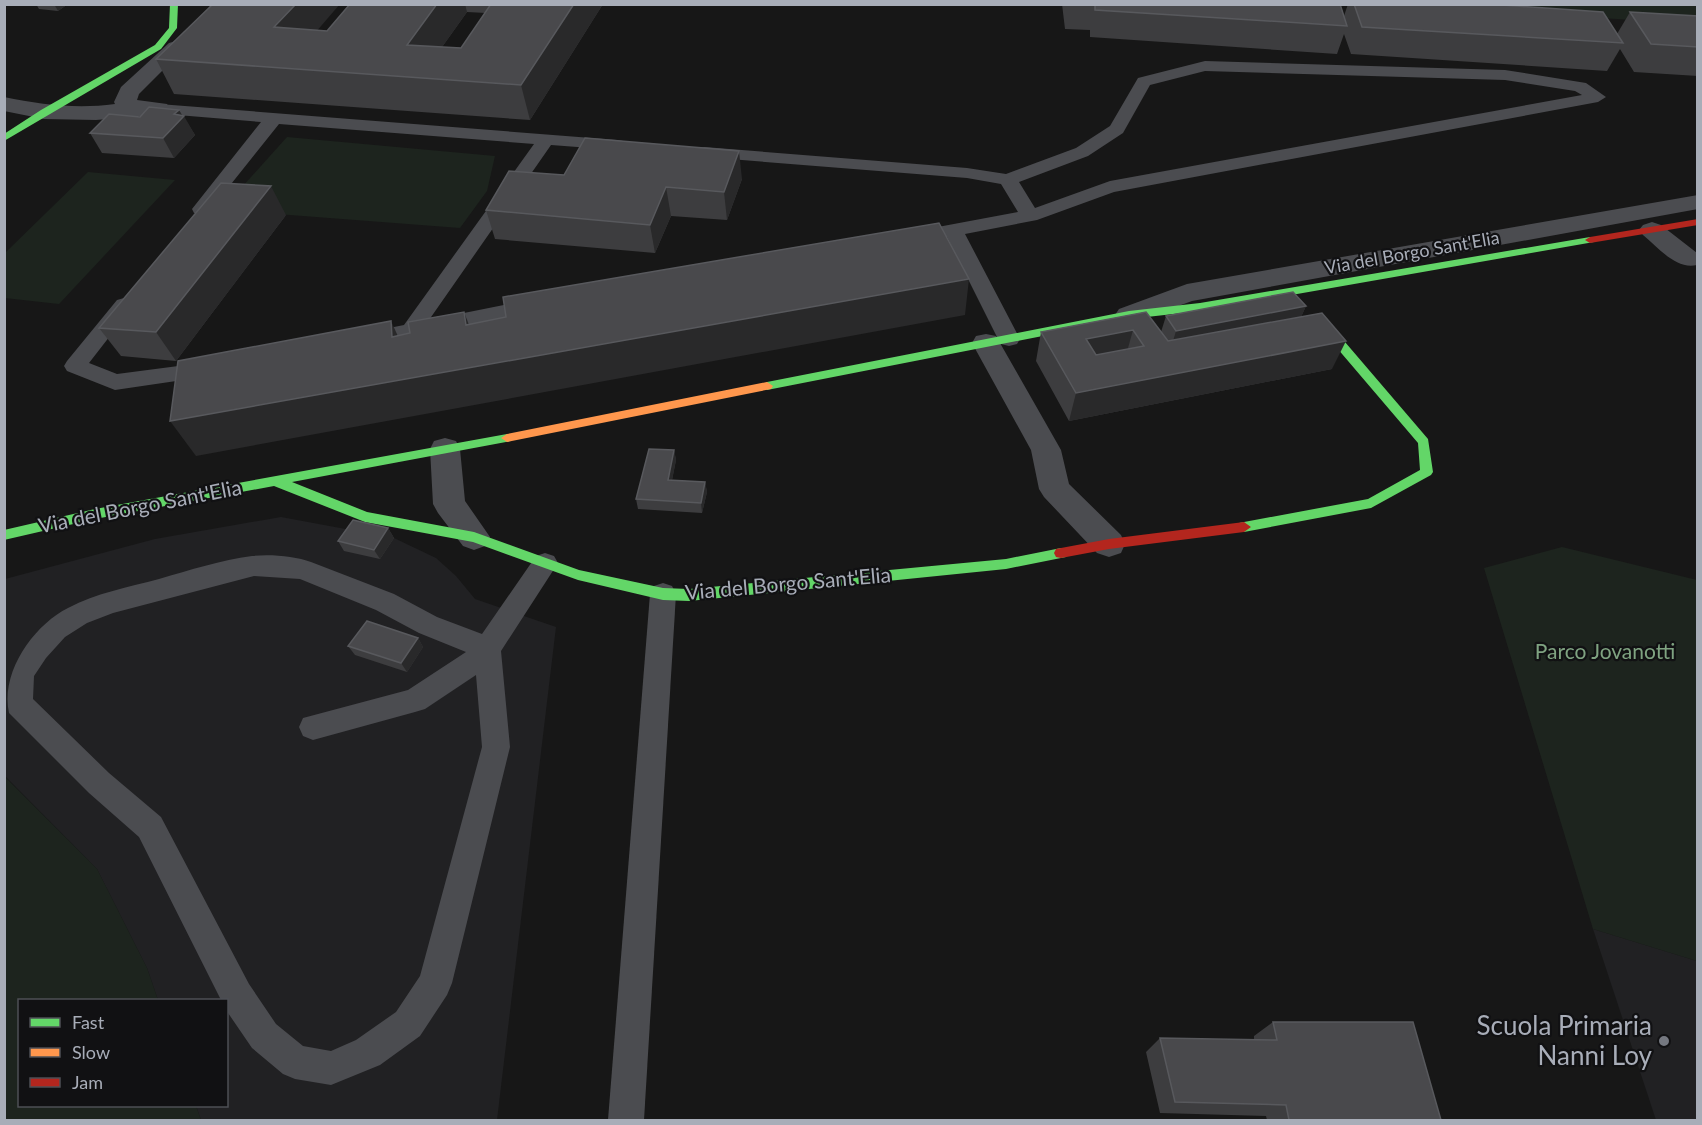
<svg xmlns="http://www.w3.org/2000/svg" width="1702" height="1125" font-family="Lato,sans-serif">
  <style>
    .built { fill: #212123 }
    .green { fill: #1d241e }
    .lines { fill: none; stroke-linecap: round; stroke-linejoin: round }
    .lane { fill: #4b4c50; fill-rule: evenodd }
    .street { fill: #4b4c50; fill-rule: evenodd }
    .fast { fill: #63d668; fill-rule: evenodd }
    .slow { fill: #ff974d; fill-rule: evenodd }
    .jam { fill: #b3261e; fill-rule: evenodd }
    .wall { fill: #3d3d3f; fill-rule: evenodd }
    .shaded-wall { fill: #29292a }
    .building { fill: #49494c; stroke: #58595d; stroke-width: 1.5; fill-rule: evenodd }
    .poi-dot { fill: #757880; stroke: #111113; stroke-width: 2 }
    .labels { text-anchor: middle; stroke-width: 4.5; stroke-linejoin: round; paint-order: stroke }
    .far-street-label { font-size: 18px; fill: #a8adb8; stroke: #111113 }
    .street-label { font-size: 21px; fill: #a8adb8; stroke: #111113 }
    .park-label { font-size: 21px; fill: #7fa381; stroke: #111113 }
    .near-poi-label { font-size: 26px; fill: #a8adb8; stroke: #111113; text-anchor: end }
  </style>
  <rect width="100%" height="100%" fill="#171717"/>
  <g class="built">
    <path d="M 281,517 L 394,538 L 436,558 L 456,576 L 475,599 L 556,627 L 497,1120 L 201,1120 L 196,1106 L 226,1106 L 226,1000 L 158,1000 L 147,968 L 97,869 L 5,776 L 5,579 L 155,539 Z"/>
    <path d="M 1593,929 L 1697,961 L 1697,1120 L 1656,1120 Z"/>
  </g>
  <g class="green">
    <path d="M 1388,5 L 1697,5 L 1697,24 Z"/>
    <path d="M 287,137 L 495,156 L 487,191 L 460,228 L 237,211 L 233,197 Z"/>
    <path d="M 88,172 L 175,180 L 59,304 L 5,298 L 5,253 Z"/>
    <path d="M 1562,547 L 1697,580 L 1697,961 L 1593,929 L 1484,568 Z"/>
    <path d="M 4,776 L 97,869 L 147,968 L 158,1000 L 20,1000 L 20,1106 L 196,1106 L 201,1120 L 5,1120 Z"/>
  </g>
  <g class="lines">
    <g class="lane">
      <path d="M 1205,61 L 1505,70 L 1586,83 L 1606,97 L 1598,102 L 1114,192 L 1037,220 L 965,234 L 1020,339 L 1017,344 L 1009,346 L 1001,344 L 998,339 L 947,237 L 911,244 L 904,242 L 901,238 L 904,234 L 911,232 L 1018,212 L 1001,184 L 967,178 L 704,157 L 698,156 L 695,152 L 698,148 L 704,147 L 967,168 L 1006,174 L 1076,148 L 1110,126 L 1138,78 ZM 1205,71 L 1505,80 L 1575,91 L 1582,95 L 1110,181 L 1035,208 L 1019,182 L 1088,156 L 1123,133 L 1150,85 Z"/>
      <path d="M 159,104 L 617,140 L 623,141 L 626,145 L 623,149 L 617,150 L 551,145 L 429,320 L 538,298 L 545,300 L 548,305 L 545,310 L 362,347 L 354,345 L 351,340 L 354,335 L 404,325 L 534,144 L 279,124 L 208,213 L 194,213 L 192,209 L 261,122 L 153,113 L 150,109 L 153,105 Z"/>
      <path d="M 124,298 L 131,300 L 134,305 L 89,363 L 117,374 L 209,362 L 217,365 L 220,370 L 217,375 L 115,390 L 67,371 L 64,366 L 67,361 L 117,300 Z"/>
      <path d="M 545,553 L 554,556 L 558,563 L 501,651 L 510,747 L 452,983 L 447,995 L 420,1036 L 380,1065 L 331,1085 L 295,1079 L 283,1074 L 252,1048 L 226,1010 L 226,1000 L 221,1000 L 139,837 L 89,793 L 9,713 C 0,672 34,625 68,608 C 96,593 129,587 159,579 C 190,570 221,560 252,556 C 270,554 295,556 311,562 L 394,594 L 437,617 L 482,634 L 536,556 ZM 254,576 L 300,579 L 376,610 L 419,633 L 466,652 L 408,690 L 303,718 L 299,727 L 303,736 L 313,740 L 415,712 L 425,709 L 476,675 L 482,747 L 420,976 L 396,1012 L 356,1040 L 331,1051 L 303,1046 L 276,1024 L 249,984 L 161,817 L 109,773 L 33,699 L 34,676 L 46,658 L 65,637 L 87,623 L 113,613 Z"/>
      <path d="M 663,583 L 672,586 L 676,594 L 644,1120 L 608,1120 L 650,594 L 654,586 Z"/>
    </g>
    <g class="street">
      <path d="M 176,41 L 183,43 L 186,47 L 139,94 L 137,100 L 167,104 L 170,109 L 167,114 L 96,120 L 44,119 L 4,111 L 4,97 C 42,105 78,109 115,104 L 114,102 L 121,87 L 169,43 Z"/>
      <path d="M 1698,195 L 1698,209 L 1192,301 L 1129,324 L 1119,321 L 1115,315 L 1119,309 L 1187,284 Z"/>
      <path d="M 1652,222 L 1661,225 L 1697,253 L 1697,265 C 1676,270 1659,248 1643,235 L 1639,230 L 1643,225 Z"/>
      <path d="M 986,334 L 996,336 L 1061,450 L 1069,484 L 1121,535 L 1125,544 L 1121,553 L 1109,557 L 1097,553 L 1044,497 L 1039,489 L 1031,450 L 972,343 L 976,336 Z"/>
      <path d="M 445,438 L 456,441 L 460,449 L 465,501 L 490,537 L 485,546 L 474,550 L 463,546 L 438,513 L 433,504 L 430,449 L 434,441 Z"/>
    </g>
    <g class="fast">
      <path d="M 170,4 L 178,4 L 177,28 L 161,49 L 4,141 L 4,134 L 41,110 L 155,45 L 169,28 Z"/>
      <path d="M 1590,237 L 1595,240 L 1594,242 L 1200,311 L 1129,319 L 767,390 L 761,386 L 767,382 L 1129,311 L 1200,303 Z"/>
      <path d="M 1335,334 L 1339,335 L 1428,439 L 1433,472 L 1431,475 L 1371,508 L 1244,532 L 1239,531 L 1237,527 L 1239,523 L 1244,522 L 1368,499 L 1420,470 L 1418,443 L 1331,341 L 1329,338 Z"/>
      <path d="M 507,434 L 513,438 L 511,441 L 292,482 L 367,512 L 474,532 L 579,570 L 663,588 L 689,589 L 1006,559 L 1061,548 L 1066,549 L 1068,553 L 1066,557 L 1006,569 L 689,601 L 663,600 L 578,580 L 473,542 L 365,522 L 274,486 L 95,519 L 4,540 L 4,530 L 95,509 Z"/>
    </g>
    <path class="slow" d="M 767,382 L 773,386 L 771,389 L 507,442 L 501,438 L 507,434 Z"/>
    <g class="jam">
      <path d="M 1698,219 L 1698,225 L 1590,243 L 1585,240 L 1590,237 Z"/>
      <path d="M 1244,522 L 1251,527 L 1244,532 L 1109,549 L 1061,558 L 1056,557 L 1054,553 L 1056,549 L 1061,548 L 1109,539 Z"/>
    </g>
  </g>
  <g class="wall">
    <path d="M 36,4 L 68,4 L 58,11 L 39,9 Z"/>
    <path d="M 350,4 L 603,4 L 530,120 L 174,94 L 156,59 L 317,30 L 327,31 ZM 467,12 L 486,13 L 461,48 L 442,47 Z"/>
    <path d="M 1062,4 L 1340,4 L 1344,16 L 1348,4 L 1487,4 L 1617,34 L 1630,12 L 1698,16 L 1698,76 L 1634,72 L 1620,49 L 1607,71 L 1351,54 L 1344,34 L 1337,54 L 1090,37 L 1090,30 L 1065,29 Z"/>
    <path d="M 179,110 L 195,135 L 174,158 L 102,153 L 90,133 L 140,117 Z"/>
    <path d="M 564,175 L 742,179 L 727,220 L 671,216 L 655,253 L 495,239 L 486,210 Z"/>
    <path d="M 286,215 L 176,361 L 121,356 L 99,328 Z"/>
    <path d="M 1306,306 L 1301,317 L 1332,369 L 1069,421 L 1036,361 L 1041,332 L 1146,312 L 1161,332 L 1166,316 Z"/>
    <path d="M 674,450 L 676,460 L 672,480 L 705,482 L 707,492 L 702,513 L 638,509 L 636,499 Z"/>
    <path d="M 388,528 L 394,538 L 380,559 L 344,551 L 338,541 Z"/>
    <path d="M 418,638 L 423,647 L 407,672 L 355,655 L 348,646 Z"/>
    <path d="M 1273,1022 L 1441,1120 L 1267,1120 L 1266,1116 L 1160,1113 L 1146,1052 L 1160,1038 L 1254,1040 L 1254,1036 Z"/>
  </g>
  <g class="shaded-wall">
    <path d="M 54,4 L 68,4 L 58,11 Z"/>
    <path d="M 296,4 L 340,4 L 290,62 L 274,27 Z"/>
    <path d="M 437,4 L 465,4 L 467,12 L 420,78 L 407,45 Z"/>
    <path d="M 574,4 L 603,4 L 530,120 L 521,85 Z"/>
    <path d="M 179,110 L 183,117 L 184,116 L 195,135 L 174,158 L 163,138 L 174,114 Z"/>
    <path d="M 739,151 L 742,179 L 727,220 L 724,192 Z"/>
    <path d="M 271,186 L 286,215 L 176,361 L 156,332 Z"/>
    <path d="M 666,187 L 671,216 L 655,253 L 650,225 Z"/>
    <path d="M 969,279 L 965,315 L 196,456 L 170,421 Z"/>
    <path d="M 1306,306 L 1297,326 L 1170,351 L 1176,331 Z"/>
    <path d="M 464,312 L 478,348 L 466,325 Z"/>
    <path d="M 391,321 L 407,356 L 392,337 Z"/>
    <path d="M 1133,330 L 1125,359 L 1079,368 L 1086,339 Z"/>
    <path d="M 1346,341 L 1332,369 L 1069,421 L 1076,393 Z"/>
    <path d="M 674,450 L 676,460 L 670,490 L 668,480 Z"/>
    <path d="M 705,482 L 707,492 L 702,513 L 701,503 Z"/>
    <path d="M 388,528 L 394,538 L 380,559 L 374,550 Z"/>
    <path d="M 418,638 L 423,647 L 407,672 L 401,663 Z"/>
  </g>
  <g class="building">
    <path d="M 213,4 L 296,4 L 274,27 L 327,31 L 350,4 L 437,4 L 407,45 L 461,48 L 491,4 L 574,4 L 521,85 L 156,59 Z"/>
    <path d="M 1095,4 L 1340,4 L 1347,26 L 1095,10 Z"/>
    <path d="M 1354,4 L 1487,4 L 1603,12 L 1623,43 L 1362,27 Z"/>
    <path d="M 1630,12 L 1698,16 L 1698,47 L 1651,44 Z"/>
    <path d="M 149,107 L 179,110 L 174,114 L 184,116 L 163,138 L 90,133 L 109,114 L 140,117 Z"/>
    <path d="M 585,138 L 739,151 L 724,192 L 666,187 L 650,225 L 486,210 L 509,171 L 564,175 Z"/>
    <path d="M 221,183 L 271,186 L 156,332 L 99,328 Z"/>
    <path d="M 939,223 L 969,279 L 170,421 L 178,361 L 391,321 L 392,337 L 410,333 L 408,322 L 464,312 L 466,325 L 506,317 L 503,297 Z"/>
    <path d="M 1293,292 L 1306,306 L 1176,331 L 1166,316 Z"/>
    <path d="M 1146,312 L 1168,341 L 1322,313 L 1346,341 L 1076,393 L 1041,332 ZM 1133,330 L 1144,346 L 1096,355 L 1086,339 Z"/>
    <path d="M 649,449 L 674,450 L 668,480 L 705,482 L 701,503 L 636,499 Z"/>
    <path d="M 353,520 L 388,528 L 374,550 L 338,541 Z"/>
    <path d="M 367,621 L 418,638 L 401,663 L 348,646 Z"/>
    <path d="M 1273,1022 L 1413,1022 L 1441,1120 L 1289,1120 L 1286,1105 L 1175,1102 L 1160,1038 L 1277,1040 Z"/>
  </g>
  <circle class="poi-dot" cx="1664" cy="1041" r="6"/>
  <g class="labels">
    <g class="far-street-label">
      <text transform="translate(1412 253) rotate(-10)" y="6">Via del Borgo Sant'Elia</text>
    </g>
    <g class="street-label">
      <text transform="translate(140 507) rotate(-11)" y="7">Via del Borgo Sant'Elia</text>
      <text transform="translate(788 584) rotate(-5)" y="7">Via del Borgo Sant'Elia</text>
    </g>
    <g class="park-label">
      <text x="1605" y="659">Parco Jovanotti</text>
    </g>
    <g class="near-poi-label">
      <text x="1652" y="1035">Scuola Primaria<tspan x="1652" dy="30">Nanni Loy</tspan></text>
    </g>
  </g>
  <rect width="1702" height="1125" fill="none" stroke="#a8adb8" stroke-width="12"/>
  <rect x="18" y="999" width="210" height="108" fill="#111113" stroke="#4d4f55" stroke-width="1.5"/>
  <rect x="30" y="1018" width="30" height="9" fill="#63d668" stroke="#4d4f55" stroke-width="1.5"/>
  <text x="72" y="1029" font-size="18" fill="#a8adb8">Fast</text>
  <rect x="30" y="1048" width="30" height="9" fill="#ff974d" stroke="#4d4f55" stroke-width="1.5"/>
  <text x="72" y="1059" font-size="18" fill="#a8adb8">Slow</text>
  <rect x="30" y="1078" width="30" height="9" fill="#b3261e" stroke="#4d4f55" stroke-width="1.5"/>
  <text x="72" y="1089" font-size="18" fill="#a8adb8">Jam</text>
</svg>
